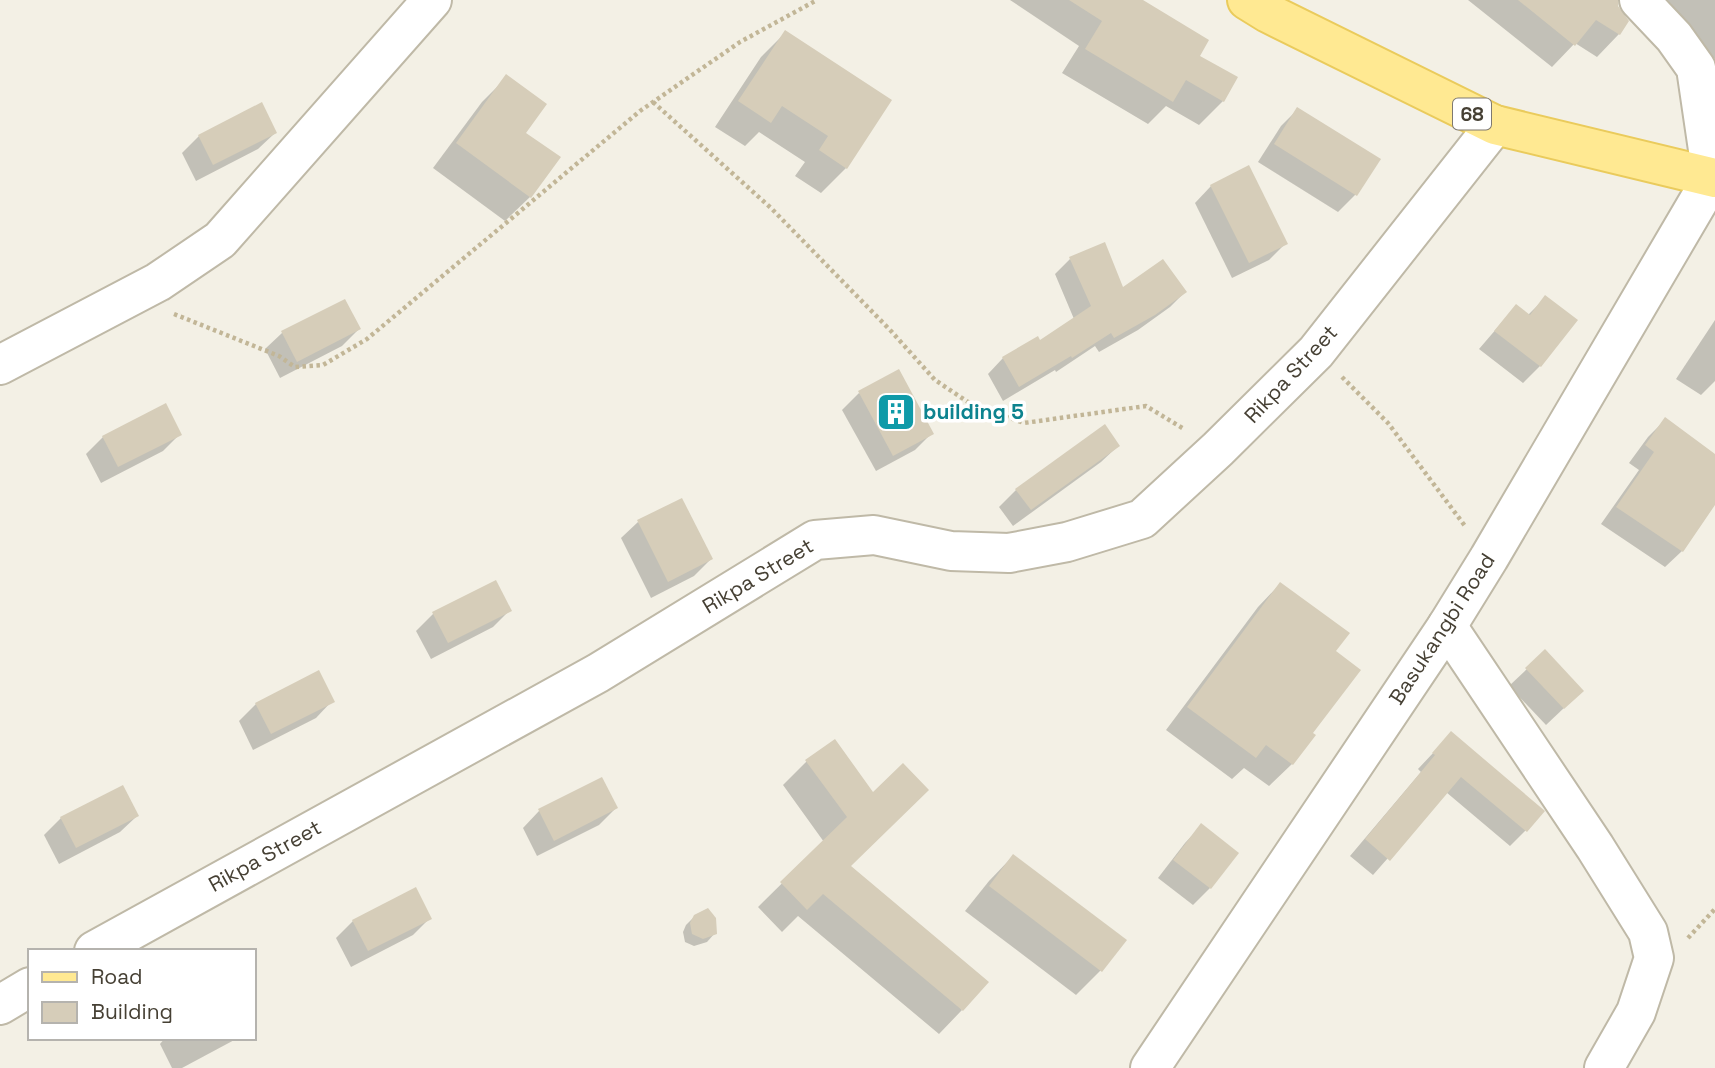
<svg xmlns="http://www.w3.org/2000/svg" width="1715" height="1068" font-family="'Space Grotesk',sans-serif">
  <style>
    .shadow { fill: #0003 }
    .building { fill: #d6cdb9 }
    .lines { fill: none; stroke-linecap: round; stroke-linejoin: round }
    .minor-casing { stroke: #bfb9a7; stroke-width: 42 }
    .major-casing { stroke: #eacb5c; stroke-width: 42 }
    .path { stroke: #c2b697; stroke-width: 4.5; stroke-dasharray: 3.5 3.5; stroke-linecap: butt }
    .minor { stroke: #fff; stroke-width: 38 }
    .major { stroke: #ffe992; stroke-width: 38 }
    .labels { text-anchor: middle; stroke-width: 7; stroke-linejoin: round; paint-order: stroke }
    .shield { fill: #fff; stroke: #7e7971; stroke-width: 2 }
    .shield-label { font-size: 19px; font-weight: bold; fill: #464034 }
    .street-label { font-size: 21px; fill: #464034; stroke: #fff }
    .culture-label { font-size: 21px; font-weight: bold; fill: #0d838f; stroke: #fff; text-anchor: start }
  </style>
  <rect width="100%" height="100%" fill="#f3f0e5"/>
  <g class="shadow">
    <path d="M 1010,0 L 1140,0 L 1198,56 L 1223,101 L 1199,125 L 1166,106 L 1148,124 L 1062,73 L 1079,46 Z"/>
    <path d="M 1468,0 L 1634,0 L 1616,1 L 1619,34 L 1597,57 L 1575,43 L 1552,67 Z"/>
    <path d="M 1639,0 L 1715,0 L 1715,59 Z"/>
    <path d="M 786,32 L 846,168 L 821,193 L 795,176 L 805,162 L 759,132 L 745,146 L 715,127 L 761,57 Z"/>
    <path d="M 507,77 L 524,133 L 530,197 L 505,221 L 433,168 L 482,102 Z"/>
    <path d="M 1298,109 L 1378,159 L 1355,195 L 1338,212 L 1258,162 L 1281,126 Z"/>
    <path d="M 275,133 L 258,149 L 196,181 L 182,153 L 199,136 Z"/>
    <path d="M 1211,186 L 1286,243 L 1269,260 L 1232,278 L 1195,203 Z"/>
    <path d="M 1070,259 L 1122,289 L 1185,292 L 1170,307 L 1138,330 L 1099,352 L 1095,346 L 1056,372 L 1055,370 L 1003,401 L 988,374 L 1003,358 L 1039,342 L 1074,319 L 1055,274 Z"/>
    <path d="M 1546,297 L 1540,366 L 1523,383 L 1479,349 L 1516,306 L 1528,315 Z"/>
    <path d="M 1715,320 L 1715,381 L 1701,395 L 1676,379 Z"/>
    <path d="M 359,329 L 342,346 L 280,378 L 265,349 L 282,333 Z"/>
    <path d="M 859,393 L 932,433 L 915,450 L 876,471 L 842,410 Z"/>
    <path d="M 1665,420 L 1715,456 L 1715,496 L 1682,551 L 1665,567 L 1601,524 L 1639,470 L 1629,463 L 1648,437 Z"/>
    <path d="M 180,434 L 163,451 L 101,483 L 86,454 L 103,437 Z"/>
    <path d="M 1118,446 L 1101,462 L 1013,526 L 999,507 L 1016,490 Z"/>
    <path d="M 638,522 L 711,559 L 694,576 L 651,598 L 621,538 Z"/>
    <path d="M 1280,584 L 1333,652 L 1311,733 L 1292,764 L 1269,786 L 1244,768 L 1232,779 L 1166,730 L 1258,607 Z"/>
    <path d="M 510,610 L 493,627 L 431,659 L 416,631 L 433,614 Z"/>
    <path d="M 1545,652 L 1565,707 L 1546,725 L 1509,686 Z"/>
    <path d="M 332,701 L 316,718 L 253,750 L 239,721 L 256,704 Z"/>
    <path d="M 1451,734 L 1526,830 L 1510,846 L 1446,792 L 1373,875 L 1350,856 L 1421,772 L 1418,769 Z"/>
    <path d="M 807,761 L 872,795 L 849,867 L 962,1010 L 939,1034 L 798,916 L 782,932 L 758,907 L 824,842 L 783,785 Z"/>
    <path d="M 616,808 L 599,825 L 537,856 L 523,828 L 539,811 Z"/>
    <path d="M 137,816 L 120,832 L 59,864 L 44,835 L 61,818 Z"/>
    <path d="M 1201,826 L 1210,888 L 1193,905 L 1158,878 L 1185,843 Z"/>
    <path d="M 1013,856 L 1101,970 L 1076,995 L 965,911 L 989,881 Z"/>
    <path d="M 695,916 L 715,933 L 707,942 L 694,946 L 685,942 L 683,932 L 686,925 Z"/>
    <path d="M 430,918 L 413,935 L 351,967 L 336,938 L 353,921 Z"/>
    <path d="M 165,1038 L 238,1038 L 182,1068 L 172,1068 L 160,1044 Z"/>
  </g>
  <g class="building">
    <path d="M 1069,0 L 1143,0 L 1209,40 L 1200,56 L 1238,77 L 1224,102 L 1186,80 L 1173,102 L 1085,49 L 1102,21 Z"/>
    <path d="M 1518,0 L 1618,0 L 1618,6 L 1629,21 L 1620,35 L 1596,20 L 1575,46 Z"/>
    <path d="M 785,30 L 892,100 L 847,169 L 819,150 L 828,136 L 782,106 L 771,123 L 738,101 Z"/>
    <path d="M 506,74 L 547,104 L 526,133 L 561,157 L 531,198 L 456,143 Z"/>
    <path d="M 262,102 L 277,133 L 213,165 L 198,135 Z"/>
    <path d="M 1297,107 L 1381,159 L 1357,196 L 1274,144 Z"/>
    <path d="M 1249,165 L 1288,244 L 1249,263 L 1210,185 Z"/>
    <path d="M 1105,242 L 1123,287 L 1163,259 L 1187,292 L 1155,315 L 1114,338 L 1111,333 L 1072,358 L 1071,356 L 1019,387 L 1002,357 L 1038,336 L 1040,340 L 1091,306 L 1069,257 Z"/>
    <path d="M 1545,295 L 1578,320 L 1541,367 L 1494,331 L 1516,304 L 1530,315 Z"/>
    <path d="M 345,299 L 361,329 L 297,362 L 281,331 Z"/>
    <path d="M 899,369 L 934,434 L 893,456 L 858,391 Z"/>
    <path d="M 166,403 L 182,435 L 118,467 L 102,436 Z"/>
    <path d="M 1665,417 L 1715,454 L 1715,505 L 1683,552 L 1616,507 L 1654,452 L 1645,445 Z"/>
    <path d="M 1105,424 L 1120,446 L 1031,510 L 1015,489 Z"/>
    <path d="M 682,498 L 713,559 L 668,582 L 637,520 Z"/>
    <path d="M 496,580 L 512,611 L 448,643 L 432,612 Z"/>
    <path d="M 1280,582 L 1350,633 L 1336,651 L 1361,670 L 1313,733 L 1316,735 L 1293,765 L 1266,745 L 1256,758 L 1187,707 Z"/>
    <path d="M 1545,649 L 1584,691 L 1564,709 L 1525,668 Z"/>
    <path d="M 319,670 L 335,702 L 271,734 L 255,703 Z"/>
    <path d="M 1451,731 L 1545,811 L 1527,832 L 1461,777 L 1390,861 L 1365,839 L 1435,755 L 1432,753 Z"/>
    <path d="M 835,739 L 873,792 L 903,763 L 929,790 L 851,866 L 989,982 L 963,1011 L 823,894 L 807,910 L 780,882 L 847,817 L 805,760 Z"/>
    <path d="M 602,777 L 618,808 L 554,841 L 538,809 Z"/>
    <path d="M 123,785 L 139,816 L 76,848 L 60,817 Z"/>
    <path d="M 1201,823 L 1239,853 L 1211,889 L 1173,860 Z"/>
    <path d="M 1013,854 L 1127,940 L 1102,972 L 989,886 Z"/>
    <path d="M 416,887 L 432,919 L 368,951 L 352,920 Z"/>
    <path d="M 708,908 L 716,918 L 717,934 L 703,939 L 692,934 L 690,923 L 694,915 Z"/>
  </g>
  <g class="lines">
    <g class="minor-casing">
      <g id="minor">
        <path d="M 1639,0 L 1674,37 L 1696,68 L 1712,177"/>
        <path d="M 0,365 L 158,282 L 220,240 L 432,0"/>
        <path d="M 1447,626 L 1595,847 L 1648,932 L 1654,958 L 1636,1012 L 1604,1068"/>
        <path d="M 94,951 L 598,673 L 815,540 L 874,535 L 951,551 L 1009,553 L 1067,542 L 1142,519 L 1218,449 L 1316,352 L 1495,125"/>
        <path d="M 0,1005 L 30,987"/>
        <path d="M 1150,1068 L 1447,626 L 1489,558 L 1715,173"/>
      </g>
    </g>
    <g class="major-casing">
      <path id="major" d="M 1247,0 L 1268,13 L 1495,125 L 1715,178"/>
    </g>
    <g class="path">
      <path d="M 653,102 L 771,208 L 891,331 L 935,380 L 971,404 L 1024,423 L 1146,406 L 1184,429"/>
      <path d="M 174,314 L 279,356 L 295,367 L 323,365 L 367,339 L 640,111 L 740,42 L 817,0"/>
      <path d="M 1342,377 L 1388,423 L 1465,526"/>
      <path d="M 1688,938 L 1715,909"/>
    </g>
    <use href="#minor" class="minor"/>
    <use href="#major" class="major"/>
  </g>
  <defs>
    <g id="building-square" transform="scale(2.0125)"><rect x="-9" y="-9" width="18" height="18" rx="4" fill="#0f9aa8" stroke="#fff"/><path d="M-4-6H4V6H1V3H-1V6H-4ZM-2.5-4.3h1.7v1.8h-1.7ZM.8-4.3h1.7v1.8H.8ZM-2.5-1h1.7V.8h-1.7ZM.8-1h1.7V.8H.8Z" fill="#fff"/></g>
  </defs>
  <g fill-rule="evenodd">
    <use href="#building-square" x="896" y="412"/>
  </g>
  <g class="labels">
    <rect class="shield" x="1453" y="98.5" width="38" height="31" rx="5"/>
    <g class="shield-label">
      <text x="1472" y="121">68</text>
    </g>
    <g class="street-label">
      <text transform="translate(1291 374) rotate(-47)" y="7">Rikpa Street</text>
      <text transform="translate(758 576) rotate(-31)" y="7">Rikpa Street</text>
      <text transform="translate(1442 629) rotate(-57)" y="7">Basukangbi Road</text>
      <text transform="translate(265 856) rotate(-29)" y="7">Rikpa Street</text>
    </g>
    <g class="culture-label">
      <text x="923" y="419">building 5</text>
    </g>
  </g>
  <rect x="28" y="949" width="228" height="91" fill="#ffffff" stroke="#b5b3ae" stroke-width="2"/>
  <rect x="42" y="972" width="35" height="10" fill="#ffe992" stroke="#b5b3ae" stroke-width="2"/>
  <text x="91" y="984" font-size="21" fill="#464034">Road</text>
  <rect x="42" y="1002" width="35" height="21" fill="#d6cdb9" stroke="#b5b3ae" stroke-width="2"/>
  <text x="91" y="1019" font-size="21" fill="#464034">Building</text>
</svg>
